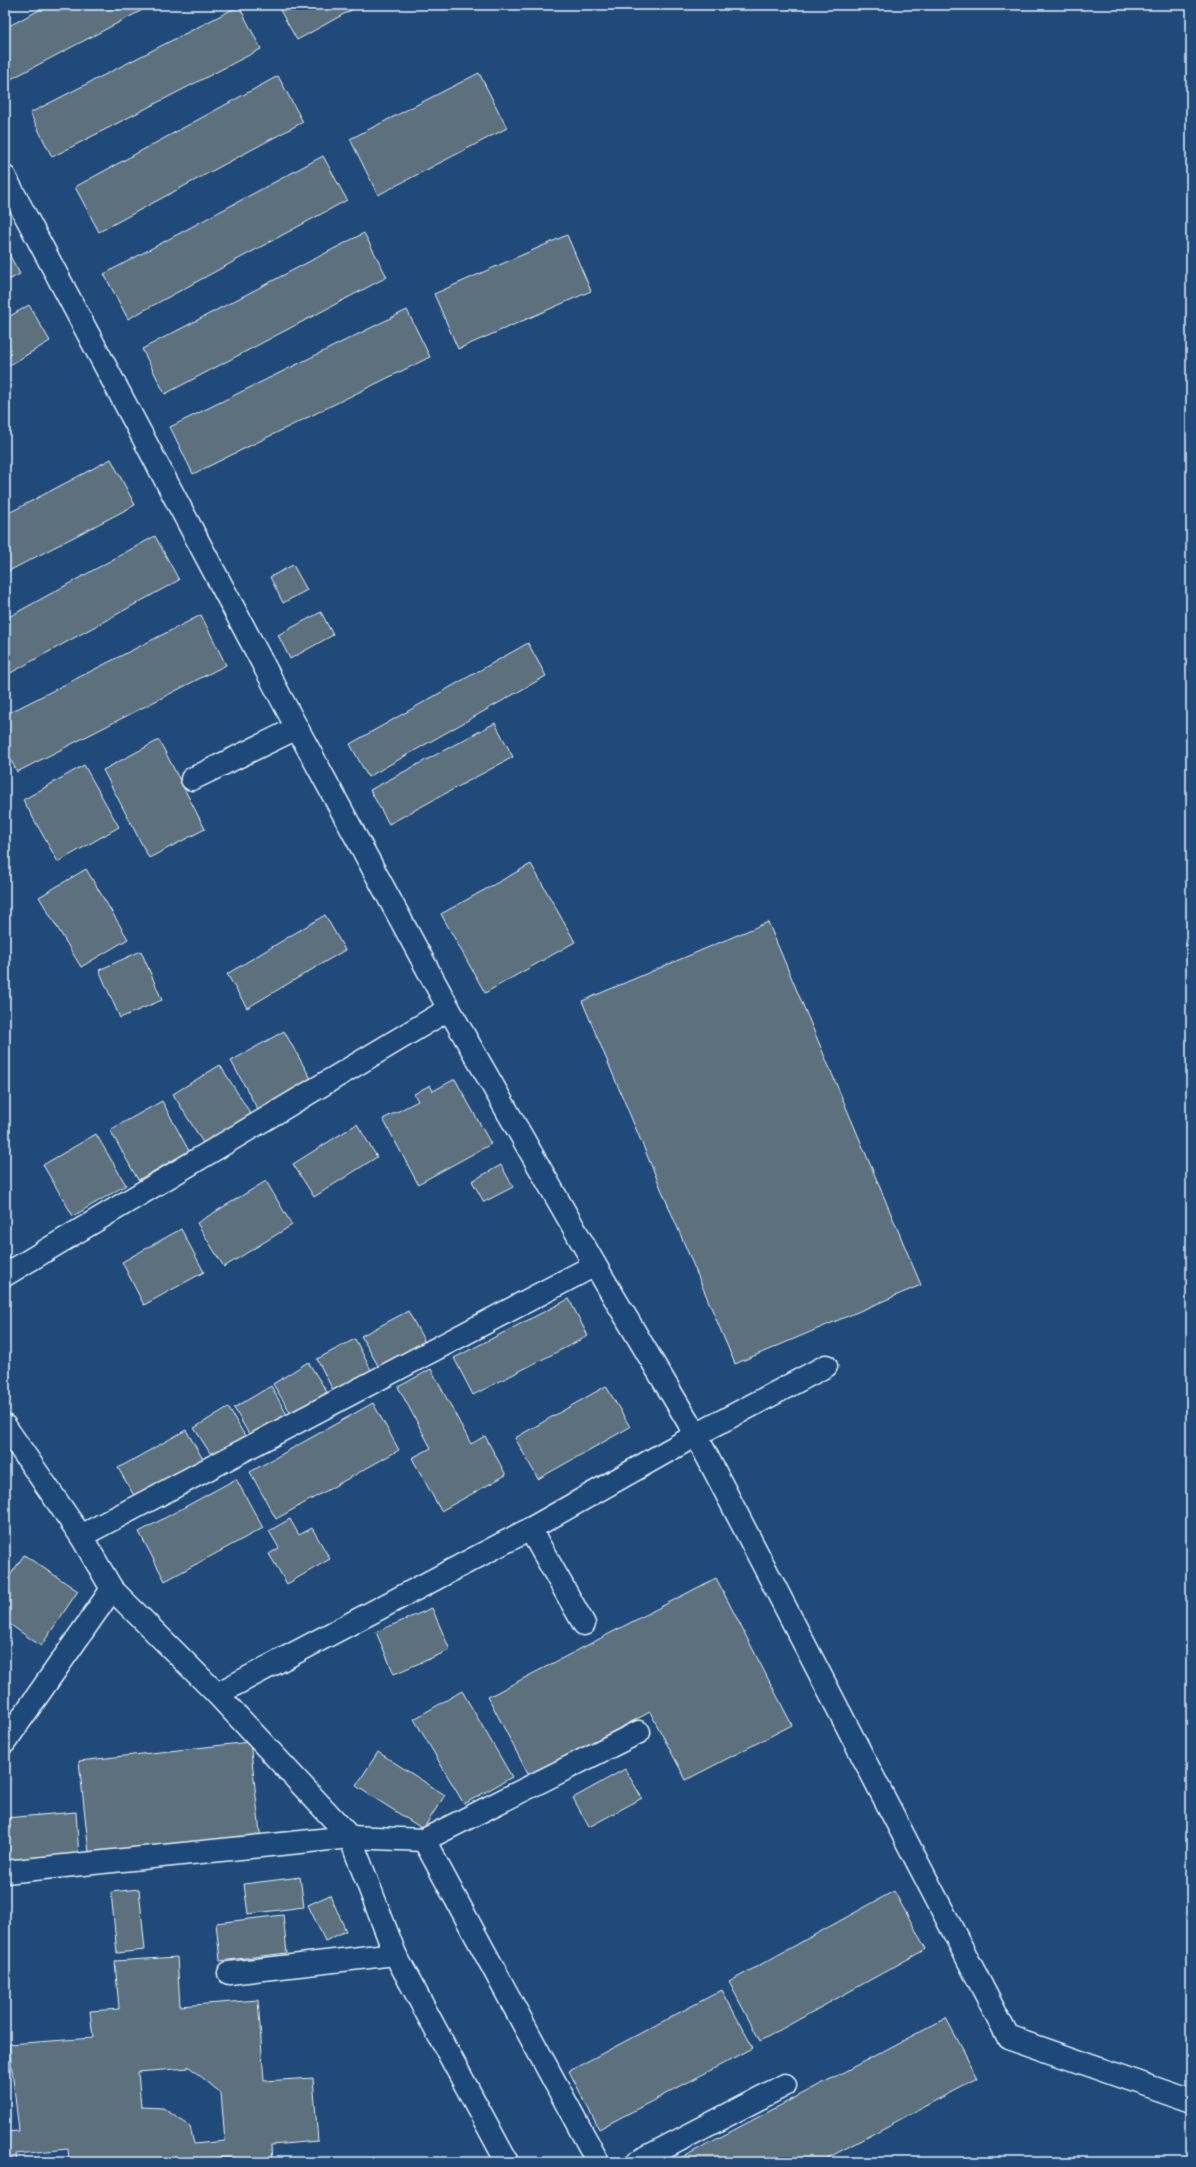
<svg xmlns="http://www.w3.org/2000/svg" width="1196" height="2167" font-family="Delius,sans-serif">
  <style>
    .building { fill: #5c707e; stroke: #e8f1f8; fill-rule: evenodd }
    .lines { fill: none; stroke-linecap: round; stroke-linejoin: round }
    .minor-casing { stroke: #e8f1f8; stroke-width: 25 }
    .minor { stroke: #1f4a7a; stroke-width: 22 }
  </style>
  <rect width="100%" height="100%" fill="#1f4a7a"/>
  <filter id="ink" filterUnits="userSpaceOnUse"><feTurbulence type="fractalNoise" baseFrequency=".025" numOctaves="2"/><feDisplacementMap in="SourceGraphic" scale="8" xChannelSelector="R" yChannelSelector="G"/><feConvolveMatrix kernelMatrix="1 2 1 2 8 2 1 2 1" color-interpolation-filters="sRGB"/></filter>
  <g filter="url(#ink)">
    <g class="building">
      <path d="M 49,5 L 152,5 L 9,80 L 5,73 L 5,28 Z"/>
      <path d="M 277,5 L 350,5 L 353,9 L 297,40 Z"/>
      <path d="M 239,6 L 261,49 L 52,157 L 30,113 Z"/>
      <path d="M 479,73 L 507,128 L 378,195 L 350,139 Z"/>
      <path d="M 278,76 L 303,122 L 99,232 L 75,187 Z"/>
      <path d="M 323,156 L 347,200 L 128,319 L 104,274 Z"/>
      <path d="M 364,233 L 387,277 L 165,394 L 142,349 Z"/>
      <path d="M 567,235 L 591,291 L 458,349 L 434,294 Z"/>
      <path d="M 5,247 L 20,274 L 5,282 Z"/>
      <path d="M 29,305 L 50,341 L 5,368 L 5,319 Z"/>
      <path d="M 407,310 L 430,357 L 193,474 L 170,427 Z"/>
      <path d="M 111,459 L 135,505 L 5,573 L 5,515 Z"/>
      <path d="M 155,536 L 179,580 L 5,676 L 5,619 Z"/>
      <path d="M 293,565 L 307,590 L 283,603 L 270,577 Z"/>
      <path d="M 321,612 L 333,635 L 290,659 L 278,635 Z"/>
      <path d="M 201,615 L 226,665 L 17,772 L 5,748 L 5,715 Z"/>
      <path d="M 528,643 L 546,676 L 368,777 L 350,744 Z"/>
      <path d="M 495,723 L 513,757 L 389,824 L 370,790 Z"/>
      <path d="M 159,740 L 205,829 L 149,858 L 103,770 Z"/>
      <path d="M 84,765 L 119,827 L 58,862 L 23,800 Z"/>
      <path d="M 531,864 L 575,942 L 485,993 L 441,914 Z"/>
      <path d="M 86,869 L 128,939 L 81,967 L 39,897 Z"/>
      <path d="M 325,915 L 345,950 L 247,1008 L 227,974 Z"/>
      <path d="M 768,922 L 921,1285 L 735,1364 L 582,1001 Z"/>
      <path d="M 141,951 L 162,1000 L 120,1018 L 99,970 Z"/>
      <path d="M 284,1031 L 311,1079 L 258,1110 L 231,1061 Z"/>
      <path d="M 220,1065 L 252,1116 L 205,1146 L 173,1094 Z"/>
      <path d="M 455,1079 L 491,1144 L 418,1184 L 383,1119 L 418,1101 L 414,1094 L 430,1085 L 433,1091 Z"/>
      <path d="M 162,1101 L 189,1151 L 138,1180 L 110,1130 Z"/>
      <path d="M 357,1124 L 377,1157 L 314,1197 L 293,1164 Z"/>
      <path d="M 96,1134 L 126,1185 L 73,1216 L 43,1165 Z"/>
      <path d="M 501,1165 L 513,1187 L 484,1202 L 472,1181 Z"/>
      <path d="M 266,1181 L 292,1225 L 224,1267 L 197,1223 Z"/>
      <path d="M 181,1229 L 204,1272 L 144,1305 L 122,1262 Z"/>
      <path d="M 569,1299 L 588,1336 L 473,1395 L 454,1358 Z"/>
      <path d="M 408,1311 L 426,1344 L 380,1369 L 361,1336 Z"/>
      <path d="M 355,1339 L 372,1372 L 334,1392 L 317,1359 Z"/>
      <path d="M 308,1362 L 327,1392 L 292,1415 L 273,1384 Z"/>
      <path d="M 431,1369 L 471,1444 L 485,1436 L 506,1475 L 441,1511 L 412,1458 L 431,1448 L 398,1387 Z"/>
      <path d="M 271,1386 L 287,1415 L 250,1436 L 234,1408 Z"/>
      <path d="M 606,1386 L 630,1427 L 538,1479 L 515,1438 Z"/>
      <path d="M 373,1403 L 399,1450 L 276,1519 L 250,1472 Z"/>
      <path d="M 228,1407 L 245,1436 L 212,1456 L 194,1428 Z"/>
      <path d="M 186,1430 L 204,1461 L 136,1499 L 118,1468 Z"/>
      <path d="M 236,1479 L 263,1528 L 165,1581 L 139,1532 Z"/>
      <path d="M 290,1519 L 299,1535 L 312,1528 L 330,1559 L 287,1584 L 269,1554 L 279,1548 L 269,1531 Z"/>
      <path d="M 24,1555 L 78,1591 L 41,1646 L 5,1621 L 5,1583 Z"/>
      <path d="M 716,1578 L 792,1725 L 686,1780 L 650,1712 L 529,1776 L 488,1697 Z"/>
      <path d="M 432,1608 L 450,1650 L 394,1674 L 376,1632 Z"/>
      <path d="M 462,1691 L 512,1777 L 464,1804 L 414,1719 Z"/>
      <path d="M 250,1742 L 261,1842 L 90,1862 L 79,1761 Z"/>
      <path d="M 378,1752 L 445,1795 L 423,1829 L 356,1786 Z"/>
      <path d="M 625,1769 L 642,1798 L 589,1827 L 573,1798 Z"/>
      <path d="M 76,1812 L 79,1857 L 5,1863 L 5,1818 Z"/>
      <path d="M 300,1877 L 304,1907 L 248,1914 L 244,1884 Z"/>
      <path d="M 139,1889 L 145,1950 L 117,1953 L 111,1892 Z"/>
      <path d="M 894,1891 L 926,1949 L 760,2041 L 729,1982 Z"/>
      <path d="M 330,1895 L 346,1931 L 325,1941 L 308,1905 Z"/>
      <path d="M 283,1915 L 287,1953 L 220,1961 L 216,1923 Z"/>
      <path d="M 177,1957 L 180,2006 L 258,2000 L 264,2081 L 313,2078 L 318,2141 L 271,2145 L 272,2162 L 235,2162 L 235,2157 L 179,2160 L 179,2162 L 69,2162 L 68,2149 L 16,2154 L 17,2162 L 6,2162 L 5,2132 L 19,2131 L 9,2044 L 93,2038 L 90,2011 L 119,2009 L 115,1961 ZM 188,2066 L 221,2093 L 225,2141 L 194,2144 L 190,2126 L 163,2108 L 141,2107 L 138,2072 L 188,2068 Z"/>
      <path d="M 722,1990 L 753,2048 L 599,2129 L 569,2071 Z"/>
      <path d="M 946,2018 L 978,2078 L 820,2162 L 678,2162 L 677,2160 Z"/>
    </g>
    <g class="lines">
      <g class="minor-casing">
        <g id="minor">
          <path d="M 5,177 L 297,728 L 449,1009 L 595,1265 L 696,1435 L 1008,2037 L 1191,2101"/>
          <path d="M 192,779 L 297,728"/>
          <path d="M 5,1275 L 449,1009"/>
          <path d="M 5,1426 L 81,1536 L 112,1589 L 217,1694 L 350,1837 L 395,1954 L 507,2162"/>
          <path d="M 530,1529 L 584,1624"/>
          <path d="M 81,1536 L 595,1265"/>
          <path d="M 217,1694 L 530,1529 L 696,1435 L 826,1366"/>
          <path d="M 5,1742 L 112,1589"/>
          <path d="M 424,1840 L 598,2162"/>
          <path d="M 5,1872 L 350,1837 L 424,1840 L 639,1732"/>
          <path d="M 229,1973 L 395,1954"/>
          <path d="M 637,2162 L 785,2085"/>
        </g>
      </g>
      <use href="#minor" class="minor"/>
    </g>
  </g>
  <rect width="1196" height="2167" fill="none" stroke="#1f4a7a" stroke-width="20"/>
  <rect x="10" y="10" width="1176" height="2147" fill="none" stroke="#e8f1f8" stroke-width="1.5" filter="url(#ink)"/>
</svg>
